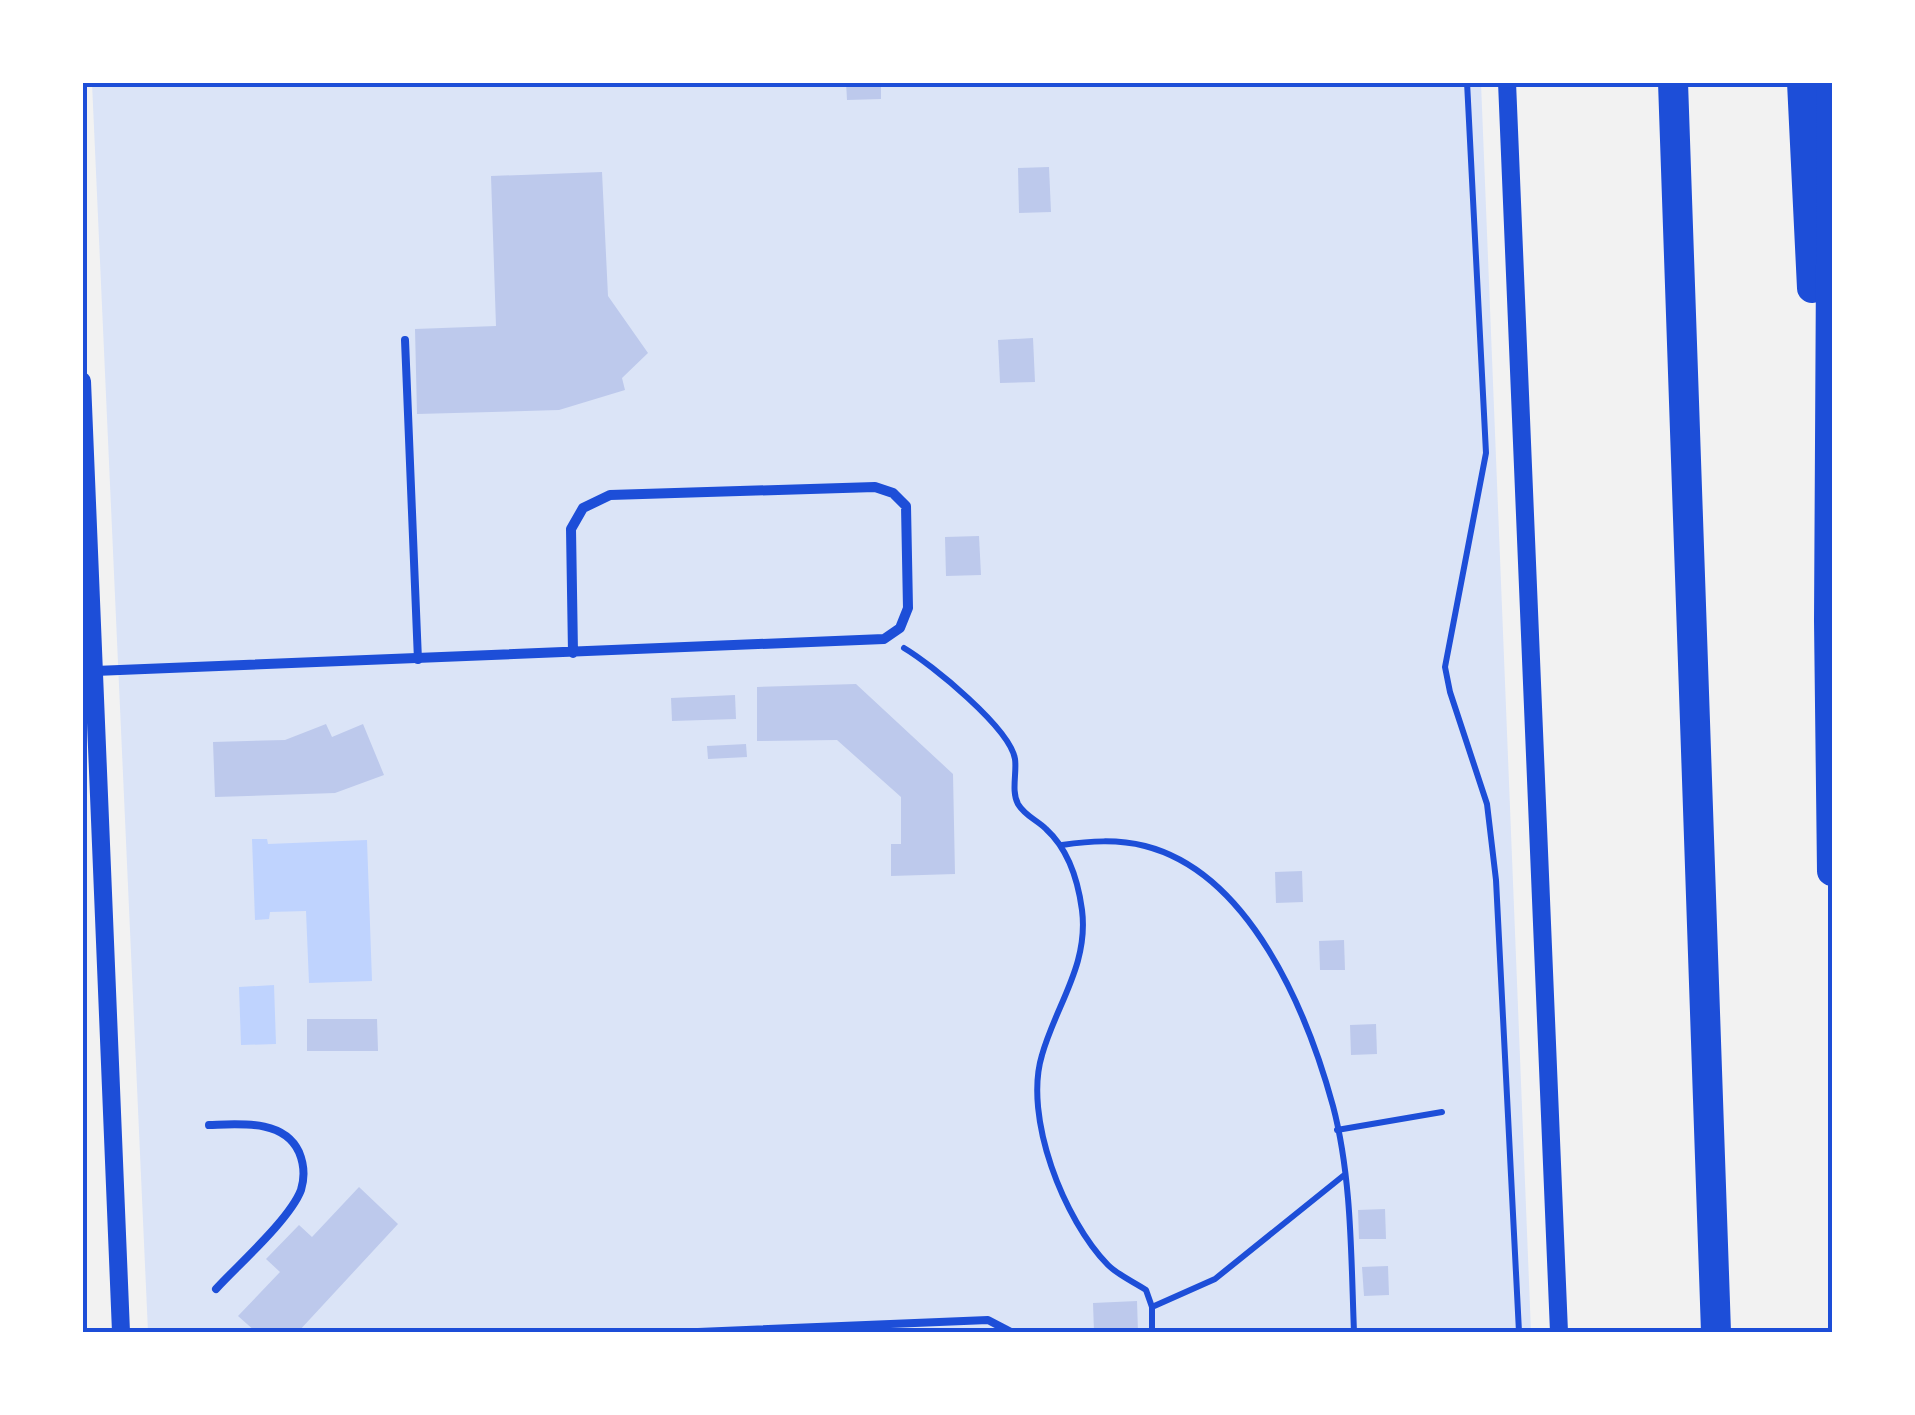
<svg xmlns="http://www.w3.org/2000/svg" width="1915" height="1415" font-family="'Times New Roman',serif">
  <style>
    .green { fill: #dbe4f7 }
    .water { fill: #bfd3fe }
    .building { fill: #bdc9ec }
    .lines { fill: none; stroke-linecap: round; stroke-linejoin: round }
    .path { stroke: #1d4ed8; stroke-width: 6 }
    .service { stroke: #1d4ed8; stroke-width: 8 }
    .minor { stroke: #1d4ed8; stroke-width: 10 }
    .tertiary { stroke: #1d4ed8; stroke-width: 18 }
    .motorway { stroke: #1d4ed8; stroke-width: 30 }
    .neatline { fill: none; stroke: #1d4ed8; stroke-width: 4 }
  </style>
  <rect width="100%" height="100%" fill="#f2f2f2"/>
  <path class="green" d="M 92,83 L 1481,83 L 1531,1332 L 148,1332 Z"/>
  <g class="water">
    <path d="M 252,839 L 267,839 L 268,844 L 367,840 L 372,981 L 309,983 L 306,911 L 270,912 L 269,919 L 255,920 Z"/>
    <path d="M 274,985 L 276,1044 L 241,1045 L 239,987 Z"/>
  </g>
  <g class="building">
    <path d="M 846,82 L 881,82 L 881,99 L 847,100 Z"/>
    <path d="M 1049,167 L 1051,212 L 1019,213 L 1018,168 Z"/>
    <path d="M 602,172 L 608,296 L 648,353 L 622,378 L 625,390 L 559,410 L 417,414 L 415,329 L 496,326 L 491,176 Z"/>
    <path d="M 1033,338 L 1035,382 L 1000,383 L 998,340 Z"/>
    <path d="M 979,536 L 981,575 L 946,576 L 945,537 Z"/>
    <path d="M 856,684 L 953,774 L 955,874 L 891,876 L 891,844 L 901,844 L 901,797 L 837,740 L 757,741 L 757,687 Z"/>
    <path d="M 735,695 L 736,719 L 672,721 L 671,698 Z"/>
    <path d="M 326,724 L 332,737 L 363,724 L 384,775 L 335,793 L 215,797 L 213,742 L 285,740 Z"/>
    <path d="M 746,744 L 747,757 L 708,759 L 707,746 Z"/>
    <path d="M 1302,871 L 1303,902 L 1276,903 L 1275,872 Z"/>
    <path d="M 1344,940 L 1345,970 L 1320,970 L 1319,941 Z"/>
    <path d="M 307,1019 L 377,1019 L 378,1051 L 307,1051 Z"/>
    <path d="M 1376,1024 L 1377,1054 L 1351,1055 L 1350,1025 Z"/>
    <path d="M 359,1187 L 398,1224 L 298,1332 L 256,1332 L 238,1316 L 280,1272 L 266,1259 L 299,1225 L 312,1237 Z"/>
    <path d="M 1385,1209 L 1386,1239 L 1359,1239 L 1358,1210 Z"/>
    <path d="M 1388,1266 L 1389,1295 L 1364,1296 L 1362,1267 Z"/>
    <path d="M 1137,1301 L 1138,1332 L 1094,1332 L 1093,1303 Z"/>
  </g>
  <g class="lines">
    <g class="path">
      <path d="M 1467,82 L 1486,453 L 1445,667 L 1450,692 L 1487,804 L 1496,880 L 1519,1332"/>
      <path d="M 904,648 C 931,664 1010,728 1015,759 C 1017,773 1011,791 1018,804 C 1025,816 1037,820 1046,829 C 1069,850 1078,880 1082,910 C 1089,965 1056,1005 1042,1055 C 1023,1117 1064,1220 1108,1265 C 1118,1275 1134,1282 1146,1290 L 1152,1307"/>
      <path d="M 1062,845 C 1090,841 1117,839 1145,846 C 1250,873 1307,1011 1333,1106 C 1352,1178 1351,1258 1354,1332"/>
      <path d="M 1337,1130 L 1442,1112"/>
      <path d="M 1152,1332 L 1152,1307 L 1215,1279 L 1343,1176"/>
    </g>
    <g class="service">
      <path d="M 405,340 L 418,660"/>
      <path d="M 209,1125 C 240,1124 284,1119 299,1152 C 304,1164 305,1177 301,1190 C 290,1219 238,1265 216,1289"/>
      <path d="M 698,1332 L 988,1320 L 1011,1332"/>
    </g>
    <path class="minor" d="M 95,671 L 884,639 L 900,628 L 908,608 L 906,506 L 893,493 L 875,487 L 610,495 L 583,508 L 571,529 L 573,653"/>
    <g class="tertiary">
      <path d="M 1507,82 L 1559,1332"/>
      <path d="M 82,381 L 121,1332"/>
    </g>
    <g class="motorway">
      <path d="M 1673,82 L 1716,1332"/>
      <path d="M 1802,82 L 1812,288"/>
      <path d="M 1832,87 L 1829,621 L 1832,871"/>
    </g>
  </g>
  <rect width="1915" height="1415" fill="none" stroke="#ffffff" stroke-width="170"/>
  <rect x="85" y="85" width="1745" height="1245" class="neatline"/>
</svg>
